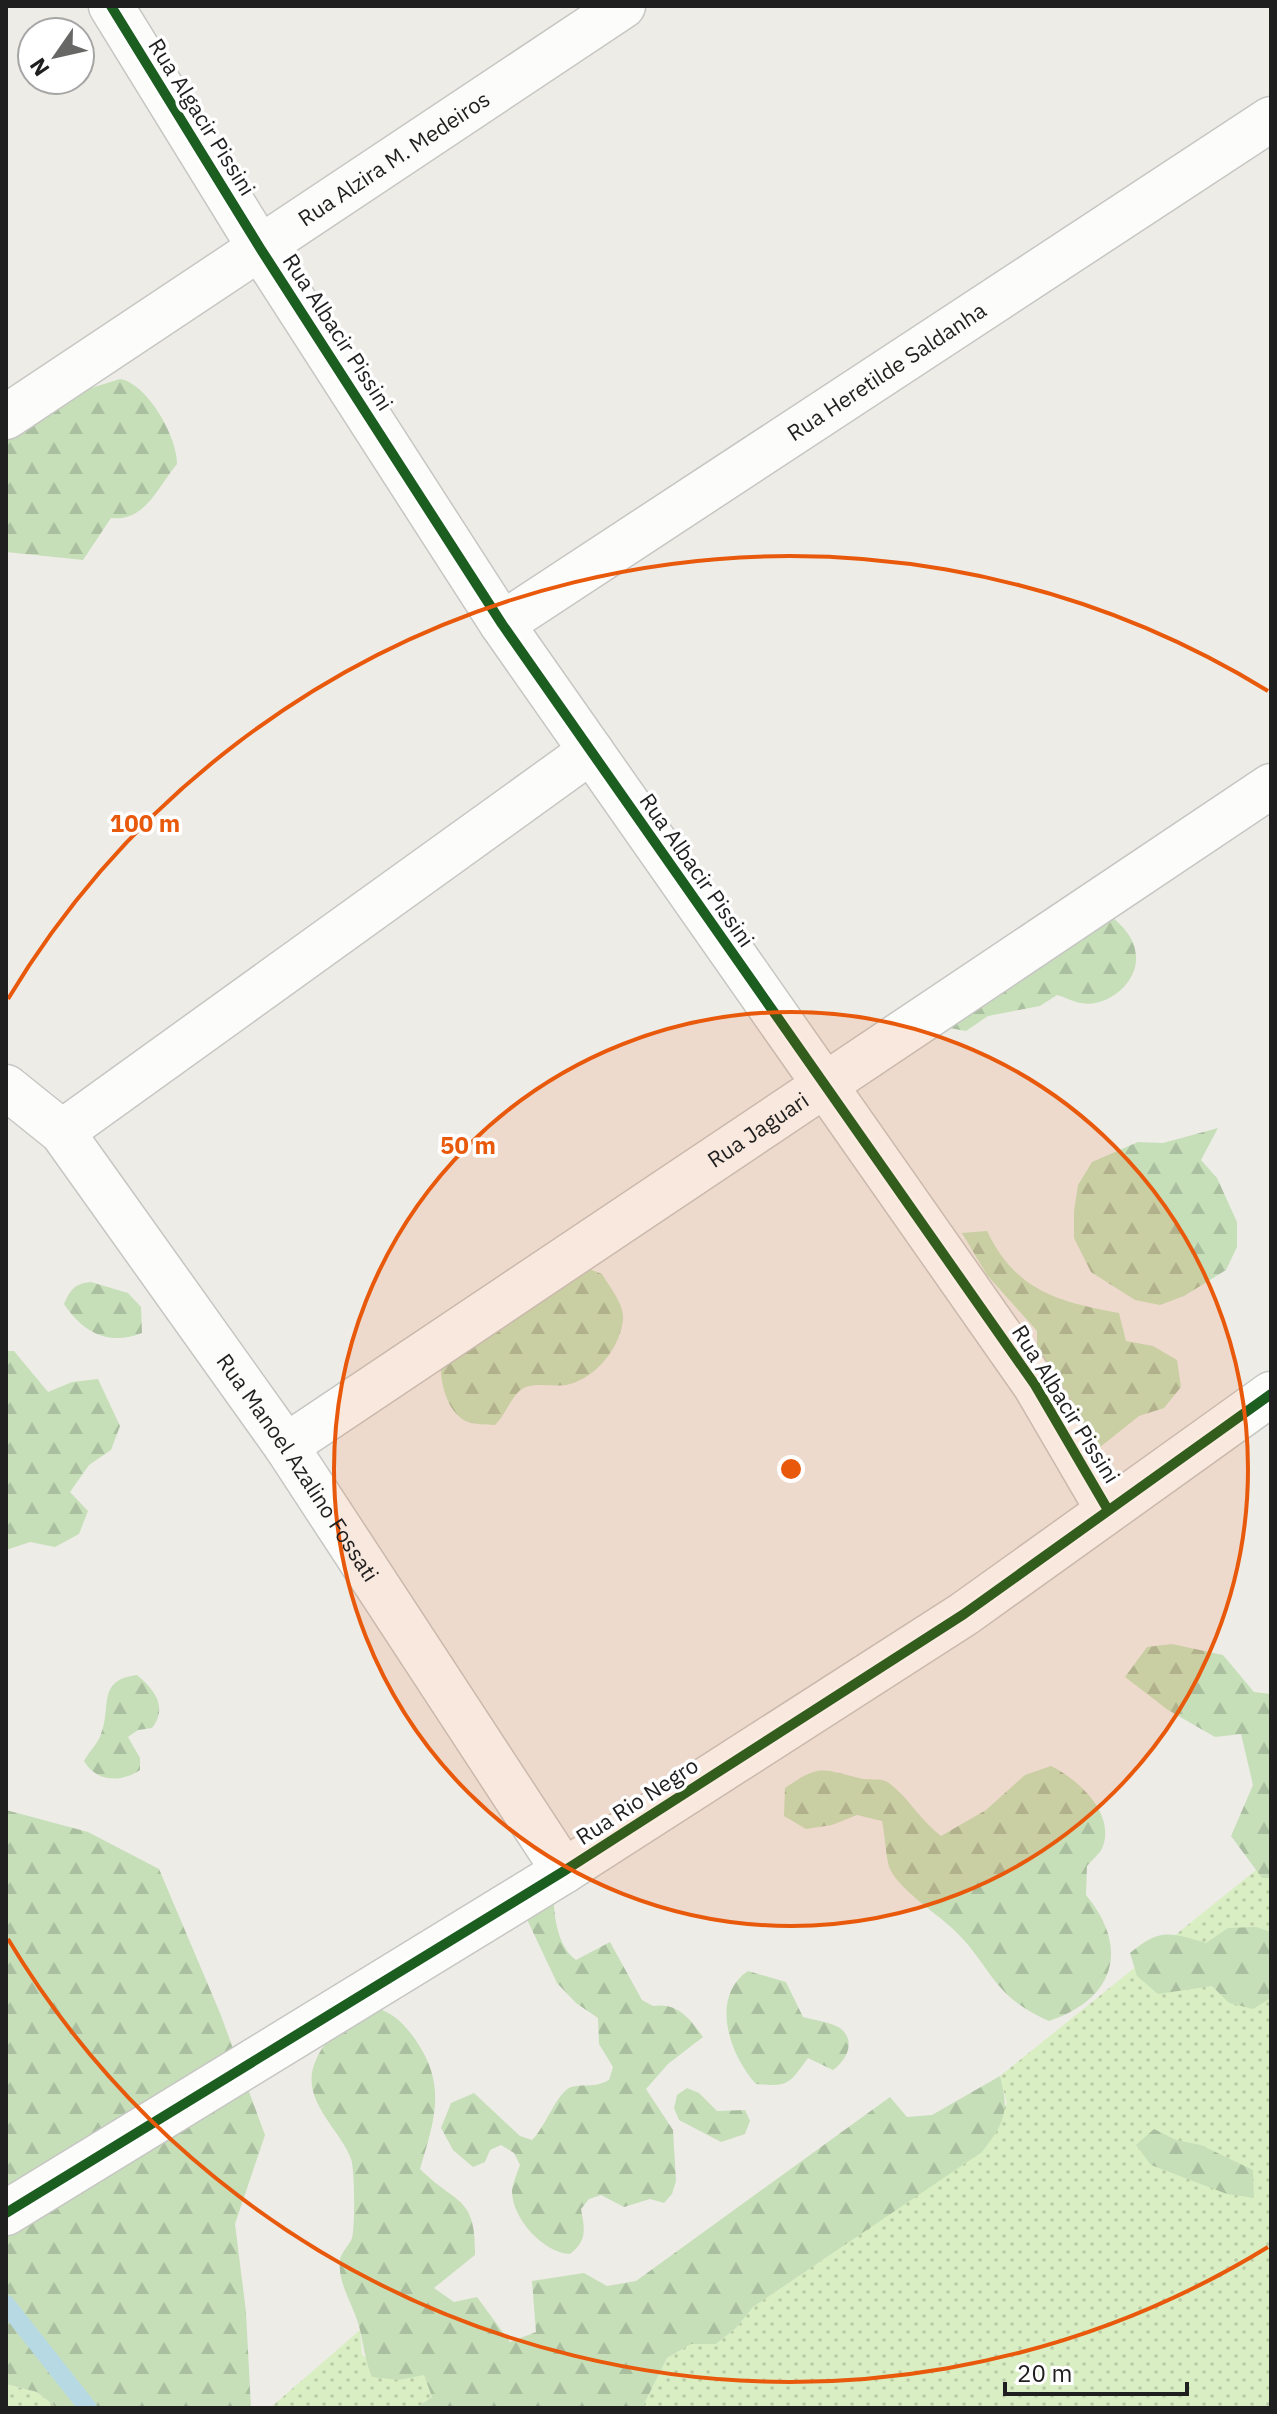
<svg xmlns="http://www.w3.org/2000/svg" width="1277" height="2414" font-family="'IBM Plex Sans',sans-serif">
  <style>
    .grass { fill: url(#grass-dots) }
    .forest { fill: url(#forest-firs) }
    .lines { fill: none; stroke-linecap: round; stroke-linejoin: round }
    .stream { stroke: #b7d9e4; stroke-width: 18 }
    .minor-casing { stroke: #c6c6c3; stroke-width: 47 }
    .minor { stroke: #fcfcfb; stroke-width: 44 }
    .cycleway-casing { stroke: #fff; stroke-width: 15 }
    .cycleway { stroke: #1b5e20; stroke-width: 10 }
    .ring { fill: none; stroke: #e8590c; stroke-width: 4 }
    .labels { text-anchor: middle; stroke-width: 7; stroke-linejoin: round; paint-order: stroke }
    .street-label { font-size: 22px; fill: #1f1f1f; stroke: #fff }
    .centre { fill: #e8590c; stroke: #fff; stroke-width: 4 }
    .ring-label { font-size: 24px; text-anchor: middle; font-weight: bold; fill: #e8590c; stroke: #fff; stroke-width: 7; stroke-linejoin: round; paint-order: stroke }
  </style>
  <defs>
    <pattern id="grass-dots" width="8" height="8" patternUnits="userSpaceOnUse" patternTransform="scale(2)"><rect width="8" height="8" fill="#d9eec3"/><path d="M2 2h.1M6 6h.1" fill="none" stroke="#bacca7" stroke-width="1.8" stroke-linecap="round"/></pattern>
    <pattern id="forest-firs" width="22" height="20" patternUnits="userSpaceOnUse" patternTransform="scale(2)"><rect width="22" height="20" fill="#c6dfb9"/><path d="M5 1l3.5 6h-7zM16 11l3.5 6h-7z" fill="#aabf9f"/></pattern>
  </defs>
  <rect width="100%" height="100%" fill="#eeece7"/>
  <g class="grass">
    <path d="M 1271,1858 L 1271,2405 L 1267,2408 L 642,2408 L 667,2358 L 691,2344 L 716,2344 L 736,2328 L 753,2307 L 1007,2104 L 1000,2076 Z"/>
    <path d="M 360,2330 L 362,2355 L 399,2380 L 424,2374 L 432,2397 L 416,2408 L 270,2408 Z"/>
    <path d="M 6,2384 L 37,2392 L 57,2408 L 6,2408 Z"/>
  </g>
  <g class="forest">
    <path d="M 120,379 C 147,383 178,438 177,464 C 157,488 145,522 111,518 L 83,560 L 6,552 L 6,403 L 69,395 Z"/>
    <path d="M 1110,915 C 1122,926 1135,937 1136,956 C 1138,983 1107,1008 1081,1003 C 1073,1002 1065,997 1057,995 L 1040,1006 L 988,1016 L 966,1031 L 938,1026 Z"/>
    <path d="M 1218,1128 L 1201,1160 L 1217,1178 L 1237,1222 L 1237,1247 L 1226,1270 L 1184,1296 L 1160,1305 L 1135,1300 L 1091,1272 L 1074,1238 L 1074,1211 L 1078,1185 L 1092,1162 L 1138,1142 L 1163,1143 Z"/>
    <path d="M 987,1231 C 1016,1291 1058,1302 1119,1313 L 1126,1341 L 1153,1346 L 1177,1360 L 1181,1387 L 1164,1408 L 1139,1416 L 1099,1448 L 1073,1441 L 1035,1385 L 1056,1373 L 1037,1356 L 1037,1331 L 987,1275 L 962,1233 Z"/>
    <path d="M 579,1265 L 602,1274 C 609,1286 625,1305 623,1320 C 620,1347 597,1377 570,1384 C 556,1388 540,1382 526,1387 C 513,1391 506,1415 495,1425 C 487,1424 476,1425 468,1422 C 448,1414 440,1384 441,1365 L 467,1338 L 503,1328 Z"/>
    <path d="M 91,1282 L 128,1293 L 141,1307 L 142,1333 C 109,1346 83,1333 64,1304 C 70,1290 75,1283 91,1282 Z"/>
    <path d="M 6,1351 L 14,1351 L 48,1392 L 72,1382 L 98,1379 L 120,1426 L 111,1450 L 89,1465 L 70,1492 L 88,1511 L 79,1534 L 55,1547 L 30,1542 L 6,1550 Z"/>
    <path d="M 1172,1644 L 1223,1655 L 1254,1692 L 1271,1694 L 1271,1878 L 1262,1878 L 1231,1836 L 1253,1785 L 1241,1734 L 1215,1737 L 1168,1710 L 1125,1677 L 1147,1647 Z"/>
    <path d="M 137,1675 C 155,1690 168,1707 152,1728 L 138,1730 L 128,1737 L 140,1758 L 140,1770 C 121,1783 96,1782 84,1761 C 89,1751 98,1744 101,1734 C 112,1707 96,1680 137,1675 Z"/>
    <path d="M 1051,1766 C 1077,1779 1115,1812 1103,1846 C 1101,1853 1091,1861 1087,1866 L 1086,1895 C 1130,1948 1115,1999 1049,2021 C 990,1995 993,1967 953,1929 C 936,1913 900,1890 890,1869 C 886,1860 885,1834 882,1821 L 857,1815 L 832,1825 L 806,1829 L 784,1816 L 785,1788 C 820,1764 821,1769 859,1778 C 869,1781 881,1777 889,1783 C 909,1798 920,1820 941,1836 L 986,1810 L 1025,1775 Z"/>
    <path d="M 6,1810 L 88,1832 L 159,1869 L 220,2013 L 265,2135 L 235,2224 L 246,2312 L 251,2408 L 57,2408 L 37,2392 L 6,2384 Z"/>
    <path d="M 553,1890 C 554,1914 556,1945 576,1960 L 610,1942 L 642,2000 L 653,2006 C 677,2002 690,2018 703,2037 L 668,2064 L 646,2089 L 673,2130 L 676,2181 L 672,2194 L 664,2203 L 650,2199 L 624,2207 L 601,2195 L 589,2199 L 581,2209 C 585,2230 587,2241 570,2254 C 544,2253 512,2219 512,2191 C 513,2183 517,2173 520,2165 L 514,2153 L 501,2145 L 490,2150 L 485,2162 L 473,2167 L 453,2150 L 441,2128 L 451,2103 L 474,2093 L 520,2136 L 532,2140 C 545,2128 557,2092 571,2087 C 584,2083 593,2089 609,2080 L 613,2067 L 599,2044 L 598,2018 L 576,2003 L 557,1983 L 524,1913 Z"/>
    <path d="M 1256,1927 L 1271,1932 L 1271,1998 L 1253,2009 L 1229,2003 L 1212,1986 L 1158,1994 L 1137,1976 L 1130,1953 C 1159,1928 1171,1932 1206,1943 L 1228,1928 Z"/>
    <path d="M 748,1971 L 786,1982 L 803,2017 C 814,2020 831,2022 840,2028 C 857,2041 846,2061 833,2070 L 808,2058 C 789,2084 789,2087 756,2084 C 730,2056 709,1997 748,1971 Z"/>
    <path d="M 372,2006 C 394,2014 401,2020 415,2039 C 447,2085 435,2118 420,2169 C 456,2205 476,2195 475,2255 L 434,2288 L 454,2302 L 477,2297 L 510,2342 L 536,2332 L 532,2281 L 584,2273 L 607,2286 L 636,2281 L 890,2097 L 907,2117 L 932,2115 L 1000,2076 C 1010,2113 1004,2123 982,2152 L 753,2307 L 736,2328 L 716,2344 L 691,2344 L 667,2358 L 642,2408 L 416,2408 L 432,2397 L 424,2375 L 399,2380 L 372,2377 C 365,2360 364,2347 360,2330 C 355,2307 337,2284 340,2260 C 341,2252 349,2246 352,2238 C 355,2228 355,2170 351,2159 C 339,2127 298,2099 316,2060 C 326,2036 350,2017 372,2006 Z"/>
    <path d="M 687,2088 L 699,2093 L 717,2111 L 745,2110 L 750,2121 L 745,2134 L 721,2142 L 679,2120 L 674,2108 L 677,2095 Z"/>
    <path d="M 1154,2129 L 1176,2140 L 1201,2145 L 1253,2170 L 1254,2198 L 1227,2194 L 1151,2165 L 1136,2145 Z"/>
  </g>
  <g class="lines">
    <path class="stream" d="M 6,2304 L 88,2408"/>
    <g class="minor-casing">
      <g id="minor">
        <path d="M 111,6 L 260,248 L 502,624 L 1035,1385 L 1108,1510"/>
        <path id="s1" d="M 6,417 L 623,6"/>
        <path id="s2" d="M 502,624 L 1271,119"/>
        <path id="s3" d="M 6,1087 L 62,1132 L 286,1446 L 564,1871"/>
        <path d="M 62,1132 L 591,751"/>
        <path id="s4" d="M 286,1446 L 1271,786"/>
        <path d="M 6,2213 L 564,1871 L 964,1614 L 1271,1394"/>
      </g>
    </g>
    <use href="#minor" class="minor"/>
    <g class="cycleway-casing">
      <g id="cycleway">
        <path d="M 111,6 L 260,248 L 502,624 L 1035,1385 L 1108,1510"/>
        <path d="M 6,2213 L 564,1871 L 964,1614 L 1271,1394"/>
      </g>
    </g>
    <use href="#cycleway" class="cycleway"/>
  </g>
  <circle cx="791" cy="1469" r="457" fill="#e8590c" fill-opacity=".12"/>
  <g class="ring">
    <circle cx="791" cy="1469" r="457"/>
    <path d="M1268 2247A913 913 0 0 1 8 1939M8 999A913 913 0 0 1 1268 691"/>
  </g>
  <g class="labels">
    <g class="street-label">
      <text transform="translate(202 117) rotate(58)" y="8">Rua Algacir Pissini</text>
      <text dy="8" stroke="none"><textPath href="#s1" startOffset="466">Rua Alzira M. Medeiros</textPath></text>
      <text transform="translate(338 332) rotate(57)" y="8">Rua Albacir Pissini</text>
      <text dy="8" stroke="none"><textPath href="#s2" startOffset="460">Rua Heretilde Saldanha</textPath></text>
      <text transform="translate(697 870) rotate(55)" y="8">Rua Albacir Pissini</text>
      <text dy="8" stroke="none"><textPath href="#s4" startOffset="568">Rua Jaguari</textPath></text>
      <text transform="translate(1066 1404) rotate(58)" y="8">Rua Albacir Pissini</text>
      <text dy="8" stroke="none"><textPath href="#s3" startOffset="482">Rua Manoel Azalino Fossati</textPath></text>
      <text transform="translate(637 1801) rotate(-33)" y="8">Rua Rio Negro</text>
    </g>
  </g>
  <circle cx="791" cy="1469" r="12" class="centre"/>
  <g class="ring-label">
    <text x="145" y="832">100 m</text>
    <text x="468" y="1154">50 m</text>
  </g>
  <rect width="1277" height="2414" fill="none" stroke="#1f1f1f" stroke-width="16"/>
  <g transform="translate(56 56) rotate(236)"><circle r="38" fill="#ffffff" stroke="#a5a5a5" stroke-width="2"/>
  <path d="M0-6L14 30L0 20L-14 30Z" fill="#676765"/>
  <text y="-12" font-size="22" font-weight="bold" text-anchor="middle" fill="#1f1f1f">N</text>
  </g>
  <path d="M1005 2382v12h182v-12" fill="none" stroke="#1f1f1f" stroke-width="4"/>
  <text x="1017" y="2382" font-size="24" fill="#1f1f1f" stroke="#ffffff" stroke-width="6" paint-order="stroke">20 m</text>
</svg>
